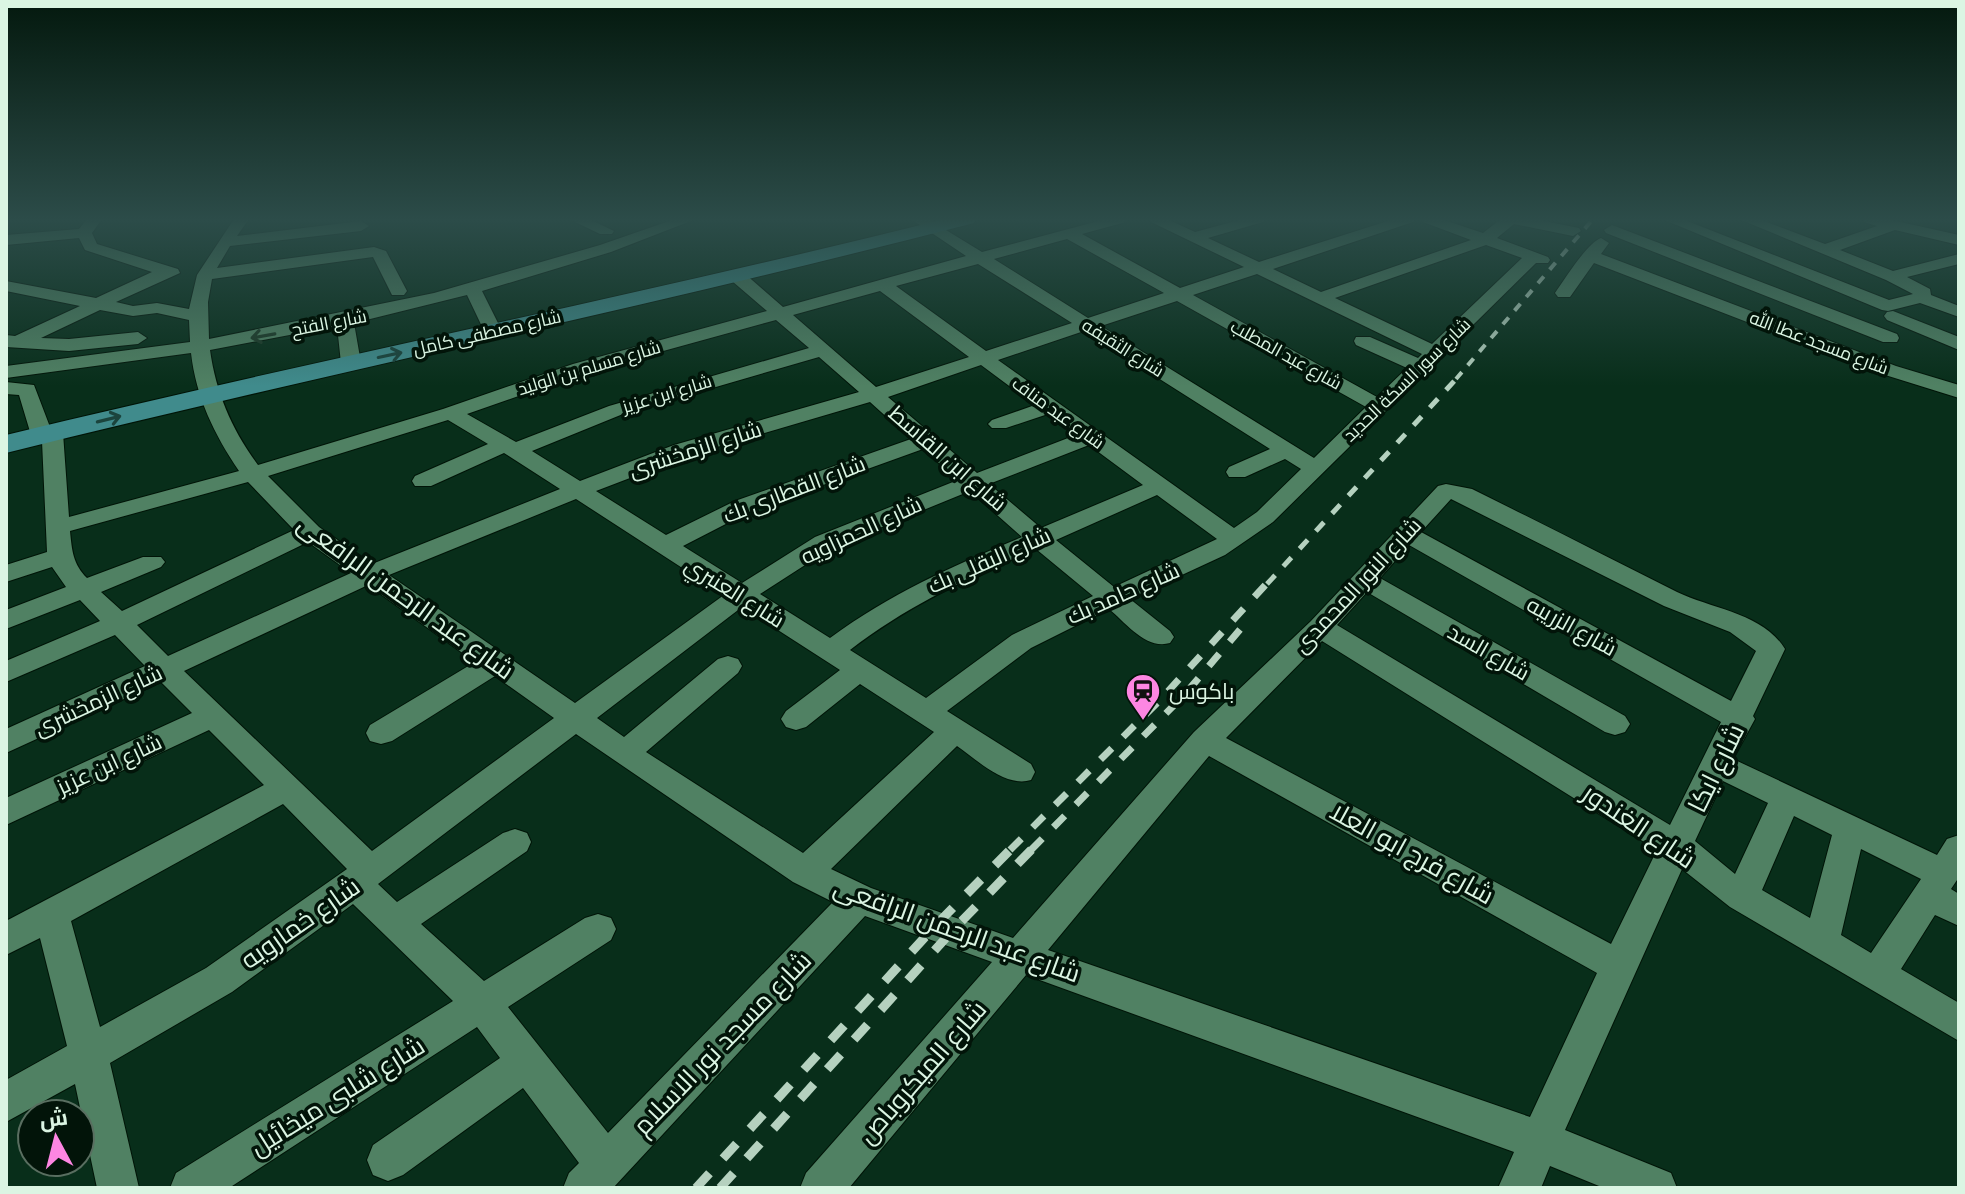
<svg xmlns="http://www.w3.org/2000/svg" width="1965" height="1194" font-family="'PT Sans Narrow',Cairo,sans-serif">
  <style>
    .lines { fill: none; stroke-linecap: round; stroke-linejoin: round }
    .minor-casing { stroke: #001407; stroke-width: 2 }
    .major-casing { stroke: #001407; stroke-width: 2 }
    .minor { fill: #508163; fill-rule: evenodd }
    .major { fill: #408b8c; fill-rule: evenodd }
    .rail-far3 { stroke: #b5d1bf; stroke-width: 4; stroke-dasharray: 9 9; stroke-linecap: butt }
    .rail-far2 { stroke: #b5d1bf; stroke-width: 5; stroke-dasharray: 12 12; stroke-linecap: butt }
    .rail-far1 { stroke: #b5d1bf; stroke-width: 7; stroke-dasharray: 16 16; stroke-linecap: butt }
    .rail { stroke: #b5d1bf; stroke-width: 9; stroke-dasharray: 20 20; stroke-linecap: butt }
    .oneway { stroke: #1d3a28 }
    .oneway2 { stroke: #1b443d }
    .labels { text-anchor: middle; stroke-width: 7; stroke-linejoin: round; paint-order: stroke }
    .far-street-label { font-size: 18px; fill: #dbf5e3; stroke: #021409 }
    .street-label { font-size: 22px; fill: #dbf5e3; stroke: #021409 }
    .poi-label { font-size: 22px; fill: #dbf5e3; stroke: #021409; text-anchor: start }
    .near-street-label { font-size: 26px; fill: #dbf5e3; stroke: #021409 }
  </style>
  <rect width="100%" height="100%" fill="#082e1a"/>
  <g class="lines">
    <g class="minor-casing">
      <g id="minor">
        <path d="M 87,219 L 102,219 L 92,233 L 97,244 L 178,269 L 180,273 L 116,302 L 133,306 L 157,303 L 189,309 L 197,275 L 234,219 L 249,219 L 237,236 L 361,221 L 369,226 L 361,231 L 230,246 L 217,268 L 374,247 L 386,251 L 407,291 L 404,295 L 392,295 L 373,257 L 212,279 L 208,302 L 209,339 L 434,293 L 600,245 L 675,219 L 696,219 L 611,252 L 482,291 L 503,333 L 501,337 L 487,337 L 467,295 L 354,323 L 361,363 L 351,369 L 341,363 L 337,326 L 210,350 C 216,393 232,430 258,465 L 443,409 L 573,364 L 767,311 L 732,281 L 730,277 L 732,273 L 744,273 L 783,307 L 966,256 L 911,219 L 928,219 L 982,252 L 1106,219 L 1128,219 L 1126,222 L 1082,234 L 1180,288 L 1244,267 L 1151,222 L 1149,219 L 1167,219 L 1195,232 L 1243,219 L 1265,219 L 1263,222 L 1208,238 L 1259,262 L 1394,219 L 1415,219 L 1413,222 L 1273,269 L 1321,292 L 1471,240 L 1423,222 L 1421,219 L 1441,219 L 1483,233 L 1501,219 L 1534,219 L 1579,228 L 1581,231 L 1573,236 L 1514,224 L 1497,238 L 1548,257 L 1550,260 L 1548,263 L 1536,263 L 1273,522 L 1225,555 L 1130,599 L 1170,631 L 1174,637 L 1170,643 C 1146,650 1126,623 1109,609 L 1031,648 L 947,711 L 1031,764 L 1035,772 L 1031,780 C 1006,788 977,760 957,746 L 831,869 L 871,888 L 1013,938 L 1194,732 L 1311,621 L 1438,486 L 1446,484 L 1472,489 C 1541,523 1609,558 1677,592 C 1712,609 1763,613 1785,649 L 1753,716 L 1755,719 L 1733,759 L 1937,855 L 1947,839 L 1959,835 L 1959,877 L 1951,889 L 1959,894 L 1959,926 L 1935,915 L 1901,969 L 1959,1003 L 1959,1041 L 1730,907 L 1682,869 L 1565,1130 L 1671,1173 L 1677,1188 L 1604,1188 L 1550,1166 L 1541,1188 L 1498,1188 L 1514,1152 L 1026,975 L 849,1188 L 800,1188 L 806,1173 L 992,962 L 865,916 L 613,1188 L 563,1188 L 569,1173 L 579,1163 L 523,1088 L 403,1175 L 388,1181 L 373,1175 L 367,1160 L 373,1145 L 500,1058 L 477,1027 L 229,1188 L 170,1188 L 176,1173 L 453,1001 L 353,904 L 232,992 L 110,1063 L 139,1188 L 97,1188 L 75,1084 L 6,1122 L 6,1080 L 67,1046 L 40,938 L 6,955 L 6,921 L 264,785 L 209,730 L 6,825 L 6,798 L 192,713 L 161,682 L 6,753 L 6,729 L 145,666 L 115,635 L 6,682 L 6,661 L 100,621 L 80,600 L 6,629 L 6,610 L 66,587 L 52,567 L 6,582 L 6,565 L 47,552 L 42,441 L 31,435 L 19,395 L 6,394 L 6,382 L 34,385 L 50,427 L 60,428 L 63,433 L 69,517 L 239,471 C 214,434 196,397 191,353 L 6,378 L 6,366 L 190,342 L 189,320 L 157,313 L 133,316 L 100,310 L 41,338 L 69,339 L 138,332 L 147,338 L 138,344 L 69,351 L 6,347 L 6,335 L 15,336 L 80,306 L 6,291 L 6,281 L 96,298 L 152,272 L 85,250 L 79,238 L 6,245 L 6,235 L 79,229 ZM 1067,239 L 1164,293 L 1088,318 L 994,259 ZM 1486,245 L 1522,258 L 1432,344 L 1335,298 ZM 978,264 L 1072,323 L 986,351 L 896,286 ZM 1257,274 L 1422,354 L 1418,358 L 1370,337 L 1356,337 L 1354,341 L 1356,345 L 1407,368 L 1377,397 L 1193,295 ZM 880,291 L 969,357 L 876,387 L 793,315 ZM 1177,301 L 1366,407 L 1314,458 L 1101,326 ZM 776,320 L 809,348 L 609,406 L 516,442 L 467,414 L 587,372 ZM 1084,331 L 1270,449 L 1229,467 L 1226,472 L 1229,477 L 1245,477 L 1285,459 L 1301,469 L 1257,512 L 1234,528 L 998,360 ZM 819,357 L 859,392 L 674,445 L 580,481 L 532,451 L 623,414 ZM 981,365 L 1035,405 L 992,420 L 988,424 L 992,428 L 1006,428 L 1048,414 L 1076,435 L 977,473 L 888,397 ZM 870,402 L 911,439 L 735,501 L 666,535 L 596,491 L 690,455 ZM 448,420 L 488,444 L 415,476 L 412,481 L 415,486 L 431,486 L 504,453 L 560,489 L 372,564 L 319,527 L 268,476 ZM 1089,445 L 1143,485 L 1041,528 L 989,484 ZM 923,449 L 958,480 L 815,537 L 742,583 L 683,546 L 751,511 ZM 248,482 L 294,530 L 122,611 L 101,592 L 161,567 L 165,562 L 161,557 L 143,557 L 87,578 C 73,564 72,551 70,531 ZM 970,491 L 1022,537 C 953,566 891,593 830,638 L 760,594 L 833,547 ZM 1157,495 L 1217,539 L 1114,587 L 1056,540 ZM 576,499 L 724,595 L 575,703 L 389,575 ZM 1451,499 L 1664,606 L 1730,632 L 1756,651 L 1731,701 L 1421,532 ZM 308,542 L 351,573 L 168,656 L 137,625 ZM 1409,545 L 1721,722 L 1670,825 L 1337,625 L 1367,592 L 1605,732 L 1615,735 L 1625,732 L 1630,724 L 1625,716 L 1380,578 ZM 1036,549 L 1093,596 L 1012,635 L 926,698 L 850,650 C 910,604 967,579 1036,549 ZM 368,585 L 475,662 L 370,725 L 366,733 L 370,741 L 381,744 L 392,741 L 495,676 L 554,718 L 372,851 L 184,671 ZM 742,607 L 840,670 L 786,711 L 781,719 L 786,727 L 796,730 L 806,727 L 860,684 L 934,732 L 803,853 L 646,752 L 738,673 L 742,666 L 738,659 L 728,656 L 718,659 L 624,737 L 597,718 ZM 1322,641 L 1657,850 L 1611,944 L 1226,738 ZM 576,734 L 793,882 L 833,902 L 608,1133 L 508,1007 L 611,940 L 616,929 L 611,918 L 598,914 L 585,918 L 484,981 L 421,924 L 527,851 L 531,842 L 527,833 L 515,829 L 503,833 L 397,902 L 378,884 ZM 1209,756 L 1597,973 L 1530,1117 L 1048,950 ZM 1723,781 L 1768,803 L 1735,874 L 1695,841 ZM 283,804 L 347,869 L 206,968 L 100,1027 L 71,921 ZM 1794,816 L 1832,835 L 1810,918 L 1762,890 ZM 1861,849 L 1921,879 L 1871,953 L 1841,935 Z"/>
        <path d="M 569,219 L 589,219 L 614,231 L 612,234 L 600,234 Z"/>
        <path d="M 1662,219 L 1682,219 L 1889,300 L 1913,294 L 1886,280 L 1739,219 L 1759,219 L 1825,244 L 1877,226 L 1864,222 L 1862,219 L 1887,219 L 1959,235 L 1959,245 L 1895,230 L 1840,250 L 1893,271 L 1959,254 L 1959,264 L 1907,277 L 1930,289 L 1931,295 L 1959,306 L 1959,317 L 1920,303 L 1888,311 L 1882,310 Z"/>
        <path d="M 1612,225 L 1897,334 L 1899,338 L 1897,342 L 1883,342 L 1606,233 L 1604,230 Z"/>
        <path d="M 1601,238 L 1609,243 L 1601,254 L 1896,366 L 1959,385 L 1959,398 L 1882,374 L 1594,263 L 1570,297 L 1558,297 L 1555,293 C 1565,279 1587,243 1601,238 Z"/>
        <path d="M 1893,311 L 1959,337 L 1959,350 L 1887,320 L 1884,316 L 1887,312 Z"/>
      </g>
    </g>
    <g class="major-casing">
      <path id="major" d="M 945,219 L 977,219 L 974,223 C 653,306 328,373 6,453 L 6,435 C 318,359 633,297 945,219 Z"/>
    </g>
    <use href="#minor" class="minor"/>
    <use href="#major" class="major"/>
    <path class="rail-far3" d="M 1456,379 L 1593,219"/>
    <path class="rail-far2" d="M 1267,584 L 1458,377"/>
    <g class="rail-far1">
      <path d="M 1010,850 L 1160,700 L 1268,582"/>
      <path d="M 1031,850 L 1185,694 L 1243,626"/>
    </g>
    <g class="rail">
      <path d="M 696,1188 L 936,925 L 1012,848"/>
      <path d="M 720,1188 L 953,930 L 1033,848"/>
    </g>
  </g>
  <defs><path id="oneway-shaft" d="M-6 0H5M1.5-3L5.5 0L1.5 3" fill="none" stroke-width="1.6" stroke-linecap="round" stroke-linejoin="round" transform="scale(2)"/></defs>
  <use class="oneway" href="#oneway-shaft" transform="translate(263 336) rotate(170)"/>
  <g class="oneway2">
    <use href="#oneway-shaft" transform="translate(390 355) rotate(-12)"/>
    <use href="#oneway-shaft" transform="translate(109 419) rotate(-14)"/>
  </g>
  <linearGradient id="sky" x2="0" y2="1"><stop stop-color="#04190e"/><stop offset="0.57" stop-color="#2c4c49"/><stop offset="1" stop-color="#2c4c49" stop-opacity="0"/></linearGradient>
  <rect width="1965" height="386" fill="url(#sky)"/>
  <defs>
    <g id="station-pin" transform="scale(1.8)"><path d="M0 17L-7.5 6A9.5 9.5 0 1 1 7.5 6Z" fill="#fd86e2" stroke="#021409"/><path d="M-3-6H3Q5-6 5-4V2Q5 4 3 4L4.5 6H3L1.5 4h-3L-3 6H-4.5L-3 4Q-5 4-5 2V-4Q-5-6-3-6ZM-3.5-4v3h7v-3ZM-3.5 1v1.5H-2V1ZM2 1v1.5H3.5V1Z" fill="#111"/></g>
  </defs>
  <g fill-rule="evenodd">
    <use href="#station-pin" x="1143" y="691"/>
  </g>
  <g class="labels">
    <g class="far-street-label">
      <text transform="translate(329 323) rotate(-11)" y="6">شارع الفتح</text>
      <text transform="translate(487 333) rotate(-13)" y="6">شارع مصطفى كامل</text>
      <text transform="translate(1819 343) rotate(21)" y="6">شارع مسجد عطا الله</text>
      <text transform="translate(1123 348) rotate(32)" y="6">شارع الثقيفه</text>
      <text transform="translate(1286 355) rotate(29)" y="6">شارع عبد المطلب</text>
      <text transform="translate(589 368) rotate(-17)" y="6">شارع مسلم بن الوليد</text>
      <text transform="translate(1407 380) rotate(-44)" y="6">شارع سور السكة الحديد</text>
      <text transform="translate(667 394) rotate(-17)" y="6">شارع ابن عزيز</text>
      <text transform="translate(1058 413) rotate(36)" y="6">شارع عبد مناف</text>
    </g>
    <g class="street-label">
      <text transform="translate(695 449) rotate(-18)" y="8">شارع الزمخشرى</text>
      <text transform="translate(948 458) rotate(41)" y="8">شارع ابن القاسط</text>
      <text transform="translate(794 489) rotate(-21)" y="8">شارع القطارى بك</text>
      <text transform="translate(861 530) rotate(-25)" y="8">شارع الحمزاويه</text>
      <text transform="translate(989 560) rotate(-24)" y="8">شارع البقلى بك</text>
      <text transform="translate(1357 585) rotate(-47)" y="8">شارع النور المحمدى</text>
      <text transform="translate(735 592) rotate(32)" y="8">شارع العنبري</text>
      <text transform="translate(1123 593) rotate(-24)" y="8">شارع حامد بك</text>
      <text transform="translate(1572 626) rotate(29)" y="8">شارع الزريبه</text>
      <text transform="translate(1489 652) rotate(30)" y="8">شارع السد</text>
      <text transform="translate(98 700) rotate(-25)" y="8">شارع الزمخشرى</text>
      <text transform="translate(109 764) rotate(-25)" y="8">شارع ابن عزيز</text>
    </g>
    <g class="poi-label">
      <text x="1169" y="699">باكوس</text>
    </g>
    <g class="near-street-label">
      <text transform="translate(406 597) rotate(36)" y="9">شارع عبد الرحمن الرافعى</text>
      <text transform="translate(1716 768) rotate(-64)" y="9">شارع ايكا</text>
      <text transform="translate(1639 826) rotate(34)" y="9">شارع الغندور</text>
      <text transform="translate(1412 853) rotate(29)" y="9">شارع فرج ابو العلا</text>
      <text transform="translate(300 923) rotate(-35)" y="9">شارع خمارويه</text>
      <text transform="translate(957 930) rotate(20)" y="9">شارع عبد الرحمن الرافعى</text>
      <text transform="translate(722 1043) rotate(-46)" y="9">شارع مسجد نور الاسلام</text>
      <text transform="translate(922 1072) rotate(-49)" y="9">شارع الميكروباص</text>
      <text transform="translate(337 1096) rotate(-32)" y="9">شارع شلبى ميخائيل</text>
    </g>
  </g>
  <rect width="1965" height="1194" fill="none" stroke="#dbf5e3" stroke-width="16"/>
  <g transform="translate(56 1138) rotate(353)"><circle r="38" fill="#021409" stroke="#596e60" stroke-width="2"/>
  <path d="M0-6L14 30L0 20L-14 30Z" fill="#fd86e2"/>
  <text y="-12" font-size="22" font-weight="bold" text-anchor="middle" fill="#dbf5e3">ش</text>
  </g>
</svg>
